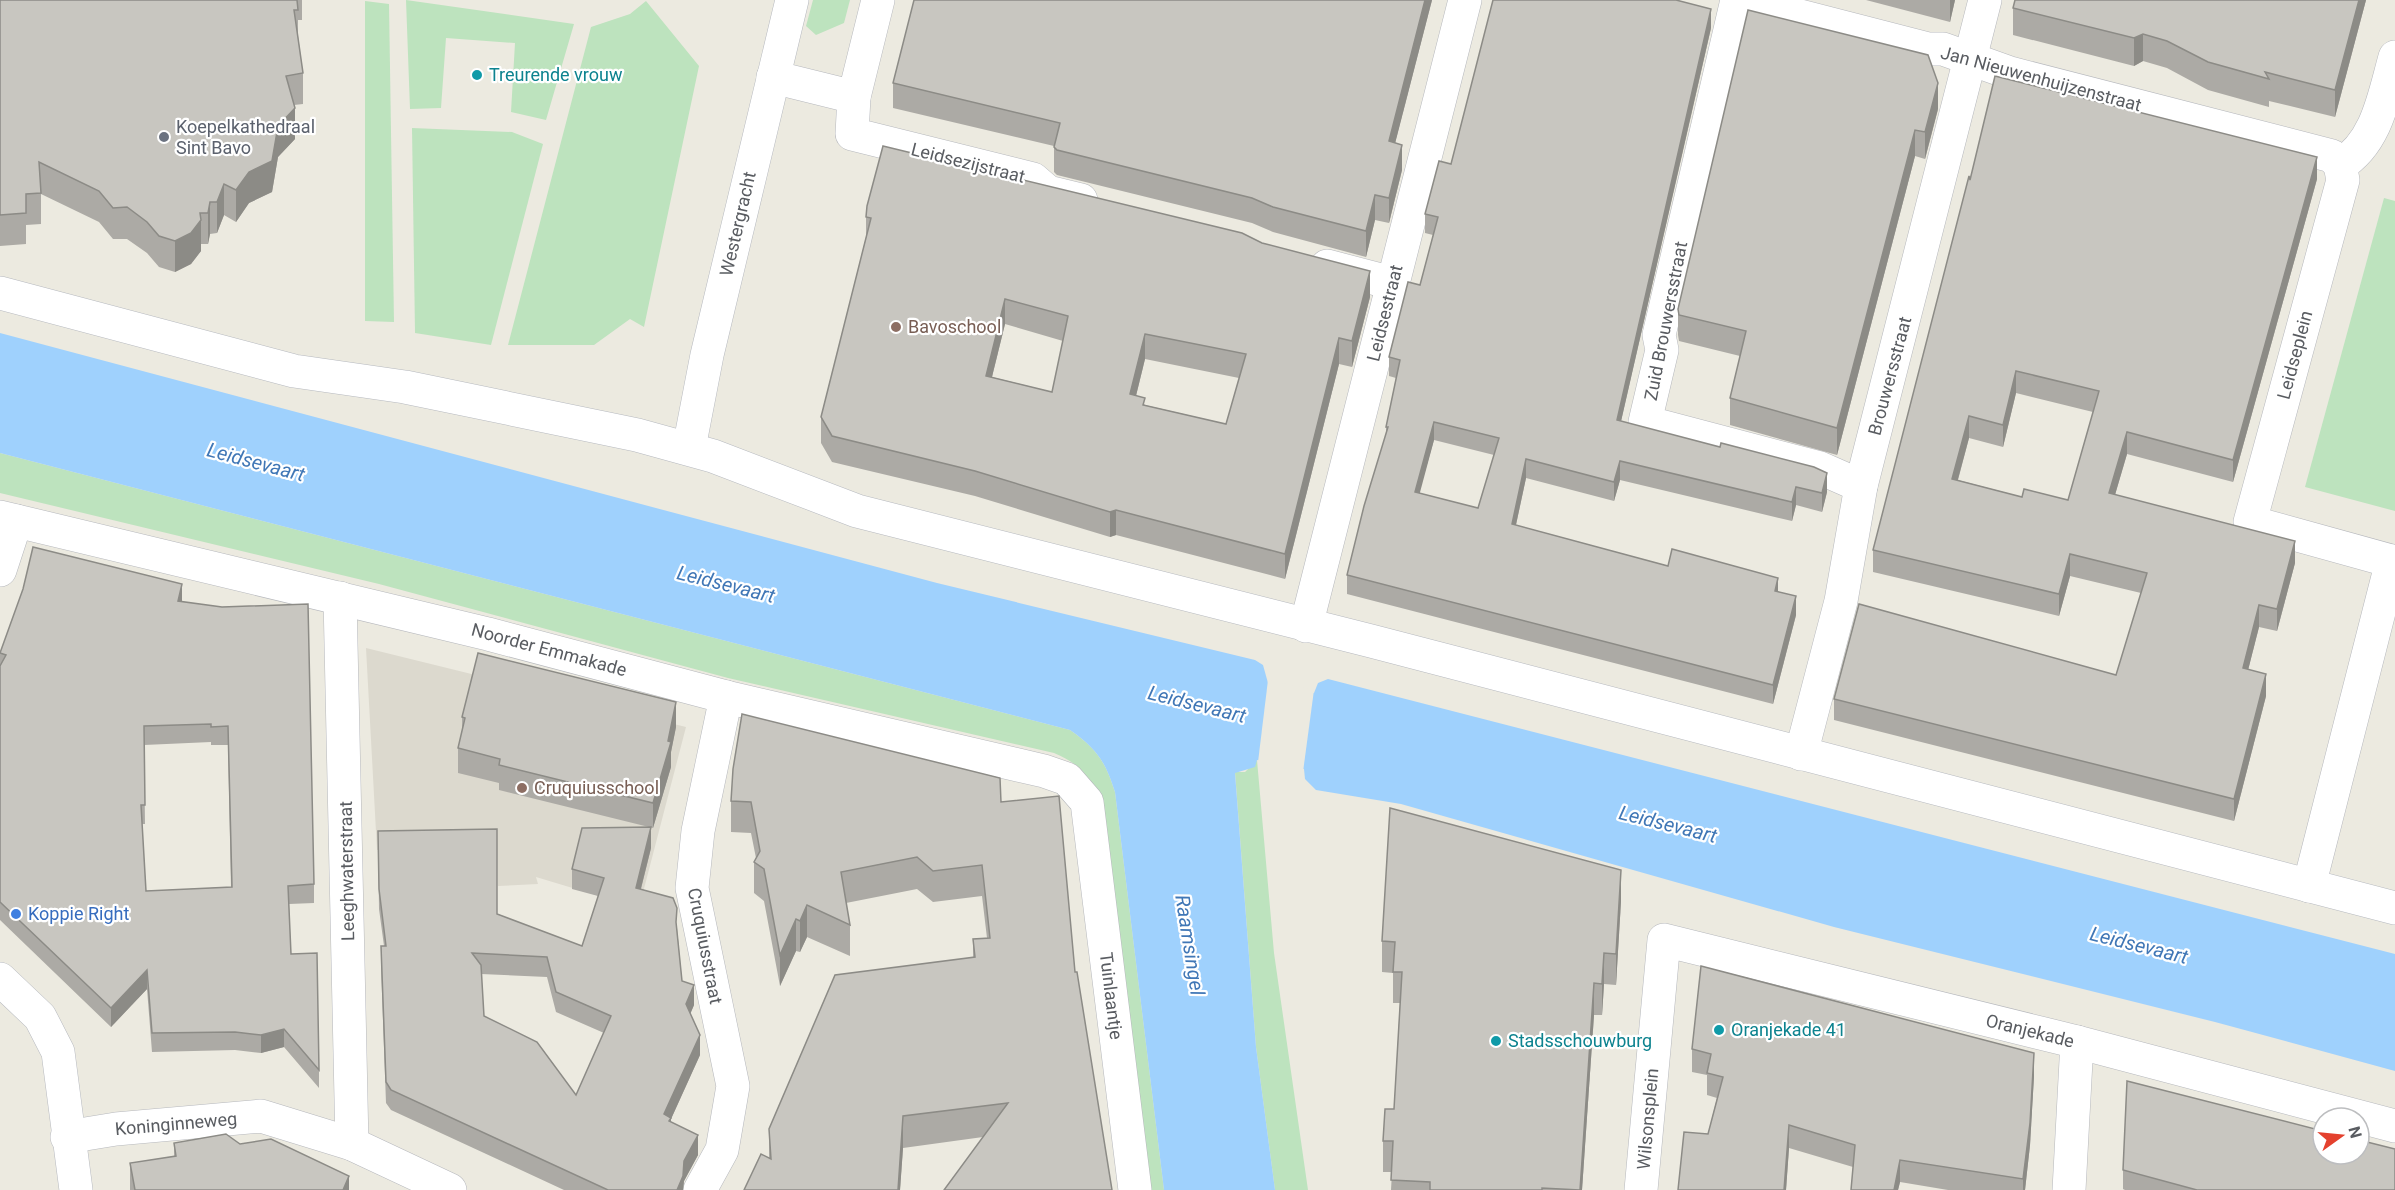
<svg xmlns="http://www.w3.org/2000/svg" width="2395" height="1190" font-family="Roboto,sans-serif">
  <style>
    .education { fill: #dcd9ce }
    .green { fill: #bde3be }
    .water { fill: #9fd1fd }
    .pier { fill: #eceae0 }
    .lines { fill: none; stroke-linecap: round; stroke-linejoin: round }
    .street-casing { stroke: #b6b8bd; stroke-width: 34 }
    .secondary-casing { stroke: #b6b9bf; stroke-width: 34 }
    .street { stroke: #fff; stroke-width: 33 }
    .secondary { stroke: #fff; stroke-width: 33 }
    .wall { fill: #acaaa5; fill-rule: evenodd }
    .shaded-wall { fill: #8c8b86 }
    .building { fill: #c8c6c0; stroke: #8c8b86; stroke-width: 1.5; fill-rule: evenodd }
    .culture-dot { fill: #0f9aa8; stroke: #fff; stroke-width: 2 }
    .worship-dot { fill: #6b7280; stroke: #fff; stroke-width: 2 }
    .education-dot { fill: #8d6e63; stroke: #fff; stroke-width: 2 }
    .shop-dot { fill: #3f7fe0; stroke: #fff; stroke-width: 2 }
    .labels { text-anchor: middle; stroke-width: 4.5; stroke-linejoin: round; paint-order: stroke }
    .culture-label { font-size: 18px; fill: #0d838f; stroke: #fff; text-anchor: start }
    .street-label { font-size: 18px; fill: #595c61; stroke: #fff }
    .worship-label { font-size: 18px; fill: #5b616d; stroke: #fff; text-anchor: start }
    .education-label { font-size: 18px; fill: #785e54; stroke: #fff; text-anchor: start }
    .shop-label { font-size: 18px; fill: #366cbe; stroke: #fff; text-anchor: start }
    .water-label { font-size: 20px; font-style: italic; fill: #4077b6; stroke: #fff }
  </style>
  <rect width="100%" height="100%" fill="#eceae0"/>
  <path class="education" d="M 366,648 L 686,727 L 639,908 L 536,877 L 538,884 L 498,886 L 497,849 L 377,850 Z"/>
  <g class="green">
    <path d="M 406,0 L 574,24 L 546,120 L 511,112 L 515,43 L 446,38 L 441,108 L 410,109 Z"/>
    <path d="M 813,0 L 850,0 L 844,23 L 816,35 L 806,26 Z"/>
    <path d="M 365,1 L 389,4 L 394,322 L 365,321 Z"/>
    <path d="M 646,1 L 699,66 L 644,327 L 630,319 L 594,345 L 508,345 L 591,27 L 630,14 Z"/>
    <path d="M 412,128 L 512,132 L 543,144 L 491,345 L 415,333 Z"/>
    <path d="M 2384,198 L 2395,201 L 2395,511 L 2305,487 Z"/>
    <path d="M 0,453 L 1070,730 C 1097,749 1105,761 1115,792 L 1164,1190 L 1151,1190 L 1096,796 C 1085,771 1079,764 1054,753 L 728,678 L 379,584 L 0,493 Z"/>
    <path d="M 1257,760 L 1274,953 L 1308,1190 L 1275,1190 L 1256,1047 L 1235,772 L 1245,772 Z"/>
  </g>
  <path class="water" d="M 0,333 L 937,583 L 1255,660 L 1263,665 L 1268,683 L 1314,693 L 1318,683 L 1328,679 L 2395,954 L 2395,1071 L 2215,1022 L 1834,927 L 1401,804 L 1316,790 L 1305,779 L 1304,769 L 1257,760 L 1255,767 L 1235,773 L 1256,1047 L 1275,1190 L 1164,1190 L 1115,792 C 1105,761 1097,749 1070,730 L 0,453 Z"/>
  <path class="pier" d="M 1268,680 L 1314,690 L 1303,772 L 1258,762 Z"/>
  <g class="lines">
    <g class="street-casing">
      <g id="street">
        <path d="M 878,0 L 854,97 L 852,134 L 1033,179 L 1048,192 L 1081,200"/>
        <path d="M 1737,0 L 1659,335 L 1662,350 L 1645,422 L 1820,468 L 1861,486"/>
        <path d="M 1738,0 L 1928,49 L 1943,49 L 2010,73 L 2332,156 L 2340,165 L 2343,180 L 2250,522 L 2395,562"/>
        <path d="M 773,77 L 854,97"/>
        <path d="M 2340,165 C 2377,143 2384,96 2395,57"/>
        <path d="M 1327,266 L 1392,283"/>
        <path d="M 0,517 L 488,634 L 726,697 L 1044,771 L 1067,779 L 1087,802 L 1135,1190"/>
        <path d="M 0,570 L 16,521"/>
        <path d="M 340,598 L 352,1144"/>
        <path d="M 1306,626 L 1465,0"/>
        <path d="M 1801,754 L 1841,601 L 1861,486 L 1985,0"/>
        <path d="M 2309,886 L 2392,561"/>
        <path d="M 67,1137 L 116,1129 L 261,1116 L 352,1144 L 450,1190"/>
        <path d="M 700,1190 L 722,1150 L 733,1086 L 692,888 L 698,831 L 726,697"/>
        <path d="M 1641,1190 L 1664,940 L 2077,1042 L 2395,1126"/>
        <path d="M 2069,1190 L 2077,1042"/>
      </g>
    </g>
    <g class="secondary-casing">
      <g id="secondary">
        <path d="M 0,293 L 294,371 L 405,387 L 637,435 L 713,456 L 857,511 L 1371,641 L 2395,908"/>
        <path d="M 689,448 L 707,355 L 792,0"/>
        <path d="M 0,979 L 40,1017 L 58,1052 L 76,1190"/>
      </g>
    </g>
    <use href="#street" class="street"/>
    <use href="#secondary" class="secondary"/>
  </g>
  <g class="wall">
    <path d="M 0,0 L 302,0 L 302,20 L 298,20 L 298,36 L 303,73 L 303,104 L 294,105 L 295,139 L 278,157 L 272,192 L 249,203 L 236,222 L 224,215 L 217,233 L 210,234 L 208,244 L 201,244 L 201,251 L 191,264 L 175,272 L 159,267 L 147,253 L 127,239 L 113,239 L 99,222 L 41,194 L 41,224 L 26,225 L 26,244 L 0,246 Z"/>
    <path d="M 1432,0 L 1395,143 L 1402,170 L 1389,223 L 1375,220 L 1366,257 L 1273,232 L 1252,223 L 1057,175 L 1054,172 L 1054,146 L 893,108 L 893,83 Z"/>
    <path d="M 1866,0 L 1955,0 L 1950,22 Z"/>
    <path d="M 2366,0 L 2335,117 L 2269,101 L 2269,107 L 2208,90 L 2167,68 L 2143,61 L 2134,66 L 2013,35 L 2013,8 Z"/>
    <path d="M 1711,28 L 1621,421 L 1827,492 L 1822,512 L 1796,505 L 1792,521 L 1620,480 L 1614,501 L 1526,478 L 1516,525 L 1668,566 L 1778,591 L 1796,615 L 1773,704 L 1347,594 L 1347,575 L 1386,436 L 1386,427 L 1396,378 L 1389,376 L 1389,357 L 1420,285 L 1433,235 L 1425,233 L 1425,214 L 1451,164 ZM 1434,440 L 1494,455 L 1478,508 L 1419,493 Z"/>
    <path d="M 1938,109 L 1925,159 L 1915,156 L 1837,455 L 1730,425 L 1730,398 L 1740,356 L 1679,341 L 1678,335 L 1678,309 Z"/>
    <path d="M 2317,179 L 2233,482 L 2127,454 L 2115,495 L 2295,563 L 2277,631 L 2259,627 L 2248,670 L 2266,696 L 2234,821 L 1834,720 L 1834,699 L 2116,675 L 2141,593 L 2070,576 L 2059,616 L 1873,572 L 1873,550 L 1970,180 ZM 2016,393 L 2093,412 L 2068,500 L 2022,497 L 1958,480 L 1969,438 L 2003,447 Z"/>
    <path d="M 866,217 L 1370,297 L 1352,367 L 1339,364 L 1285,579 L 1116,535 L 1110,537 L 975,496 L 832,462 L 821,443 L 821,417 L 866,237 ZM 1005,324 L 1063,341 L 1052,392 L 992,377 ZM 1145,359 L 1239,378 L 1226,424 L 1145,405 L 1136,396 Z"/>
    <path d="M 182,602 L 314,884 L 314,903 L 289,904 L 291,954 L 319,1070 L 319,1088 L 284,1047 L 261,1053 L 235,1050 L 152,1052 L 147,989 L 111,1027 L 0,920 L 0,653 ZM 211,742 L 211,745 L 228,745 L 231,887 L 146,891 L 142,824 L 145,824 L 144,745 Z"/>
    <path d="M 462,717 L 676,727 L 671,752 L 671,767 L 653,828 L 499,790 L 499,783 L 458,773 L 458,748 L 462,732 Z"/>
    <path d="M 731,801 L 1001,802 L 1075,972 L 1112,1190 L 983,1137 L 903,1148 L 900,1190 L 769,1158 L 769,1129 L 973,958 L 973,939 L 987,938 L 982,896 L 933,902 L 917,889 L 846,903 L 850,925 L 850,956 L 807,937 L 800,952 L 796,951 L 780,986 L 764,901 L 754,893 L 754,862 L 756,858 L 751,833 L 731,832 Z"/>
    <path d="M 378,831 L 497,914 L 582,946 L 598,896 L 572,889 L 572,869 L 651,848 L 641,889 L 677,928 L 682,981 L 694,1005 L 690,1014 L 700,1055 L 671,1119 L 671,1122 L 698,1155 L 684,1181 L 683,1190 L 564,1190 L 391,1110 L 386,1103 L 381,966 L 381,946 L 384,946 L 379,909 ZM 481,974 L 547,977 L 556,1012 L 604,1033 L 576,1095 L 484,1016 Z"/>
    <path d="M 1621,901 L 1616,985 L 1604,984 L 1602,1015 L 1594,1015 L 1582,1190 L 1391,1190 L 1392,1172 L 1383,1172 L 1383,1141 L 1394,1109 L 1400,1003 L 1393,1003 L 1393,973 L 1382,972 L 1382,941 Z"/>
    <path d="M 1692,1049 L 2034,1076 L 2030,1145 L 2025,1190 L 1948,1190 L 1900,1182 L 1898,1190 L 1851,1190 L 1853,1167 L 1789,1148 L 1786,1190 L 1678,1190 L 1708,1134 L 1717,1098 L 1707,1095 L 1707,1075 L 1692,1072 Z"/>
    <path d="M 174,1143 L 240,1144 L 349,1190 L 130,1190 L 130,1163 L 174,1157 Z"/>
    <path d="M 2123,1170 L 2395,1190 L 2125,1190 L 2123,1189 Z"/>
  </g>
  <g class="shaded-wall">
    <path d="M 1425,0 L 1432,0 L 1389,167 L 1389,141 Z"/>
    <path d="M 1950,0 L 1955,0 L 1950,22 Z"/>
    <path d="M 2359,0 L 2366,0 L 2335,117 L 2335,90 Z"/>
    <path d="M 1711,9 L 1711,28 L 1617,439 L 1617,420 Z"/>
    <path d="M 2143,34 L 2143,61 L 2134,66 L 2134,38 Z"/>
    <path d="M 1938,83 L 1938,109 L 1925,159 L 1925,132 Z"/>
    <path d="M 295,108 L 295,139 L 278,157 L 272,192 L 249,203 L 236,222 L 236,190 L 278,126 Z"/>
    <path d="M 1915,130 L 1915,156 L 1837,455 L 1837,428 Z"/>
    <path d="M 1402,145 L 1402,170 L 1389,223 L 1389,198 Z"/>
    <path d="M 2317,157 L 2317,179 L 2233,482 L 2233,460 Z"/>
    <path d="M 224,184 L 224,215 L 217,233 L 217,202 Z"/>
    <path d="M 1375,195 L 1375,220 L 1366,257 L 1366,231 Z"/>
    <path d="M 210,202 L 210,234 L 208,244 L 208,213 Z"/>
    <path d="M 201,220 L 201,251 L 191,264 L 175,272 L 175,241 Z"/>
    <path d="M 1370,271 L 1370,297 L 1352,367 L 1352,341 Z"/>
    <path d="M 1005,299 L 1005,324 L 986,401 L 986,376 Z"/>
    <path d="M 1145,334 L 1145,359 L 1130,420 L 1130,394 Z"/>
    <path d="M 1339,338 L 1339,364 L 1285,579 L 1285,554 Z"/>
    <path d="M 2016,371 L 2016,393 L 2003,447 L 2003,425 Z"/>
    <path d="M 1969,416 L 1969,438 L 1952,501 L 1952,479 Z"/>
    <path d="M 1434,422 L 1434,440 L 1415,511 L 1415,492 Z"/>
    <path d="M 2127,432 L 2127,454 L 2109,515 L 2109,493 Z"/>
    <path d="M 1526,459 L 1526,478 L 1512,543 L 1512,524 Z"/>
    <path d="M 1620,461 L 1620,480 L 1614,501 L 1614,482 Z"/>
    <path d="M 1827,473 L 1827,492 L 1822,512 L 1822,493 Z"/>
    <path d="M 1796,487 L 1796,505 L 1792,521 L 1792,502 Z"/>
    <path d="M 1116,510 L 1116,535 L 1110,537 L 1110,512 Z"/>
    <path d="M 2295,541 L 2295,563 L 2277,631 L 2277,609 Z"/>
    <path d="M 2070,554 L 2070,576 L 2059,616 L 2059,594 Z"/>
    <path d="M 1778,578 L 1778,597 L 1775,591 Z"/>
    <path d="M 182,584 L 182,602 L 178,601 Z"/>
    <path d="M 1796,596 L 1796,615 L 1773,704 L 1773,685 Z"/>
    <path d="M 2259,605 L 2259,627 L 2243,690 L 2243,668 Z"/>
    <path d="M 2266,674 L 2266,696 L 2234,821 L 2234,799 Z"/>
    <path d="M 676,702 L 676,727 L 671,752 L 671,767 L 653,828 L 653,803 Z"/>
    <path d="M 651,827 L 651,848 L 636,908 L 636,888 Z"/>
    <path d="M 1621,870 L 1621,901 L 1616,985 L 1616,954 Z"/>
    <path d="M 807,905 L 807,937 L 800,952 L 800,921 Z"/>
    <path d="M 796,919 L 796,951 L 780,986 L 780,955 Z"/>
    <path d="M 1604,953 L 1604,984 L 1602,1015 L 1602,984 Z"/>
    <path d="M 147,970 L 147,989 L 111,1027 L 111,1008 Z"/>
    <path d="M 1594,983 L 1594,1015 L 1582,1190 L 1580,1190 Z"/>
    <path d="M 694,985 L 694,1005 L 686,1024 L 686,1004 Z"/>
    <path d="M 284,1029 L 284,1047 L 261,1053 L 261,1035 Z"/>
    <path d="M 700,1035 L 700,1055 L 671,1119 L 671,1138 L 664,1114 Z"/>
    <path d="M 2034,1053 L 2034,1076 L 2030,1145 L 2025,1190 L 2023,1190 L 2023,1179 Z"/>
    <path d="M 903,1116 L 903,1148 L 900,1190 L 898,1190 Z"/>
    <path d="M 1789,1125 L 1789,1148 L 1786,1190 L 1784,1190 Z"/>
    <path d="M 698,1135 L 698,1155 L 684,1181 L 683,1190 L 677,1190 L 684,1161 Z"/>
    <path d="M 1900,1160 L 1900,1182 L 1898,1190 L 1894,1190 Z"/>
    <path d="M 349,1176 L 349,1190 L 343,1190 Z"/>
  </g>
  <g class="building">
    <path d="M 0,0 L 297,0 L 298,10 L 294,10 L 303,73 L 286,76 L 295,108 L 278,126 L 272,161 L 249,172 L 236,190 L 224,184 L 217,202 L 210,202 L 208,213 L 200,213 L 201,220 L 191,233 L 175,241 L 159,236 L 147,222 L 127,207 L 113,208 L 99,191 L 39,162 L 41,193 L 26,194 L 26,213 L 0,215 Z"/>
    <path d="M 914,0 L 1425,0 L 1389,141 L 1402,145 L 1389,198 L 1375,195 L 1366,231 L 1273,207 L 1252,198 L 1057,150 L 1054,147 L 1060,123 L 893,83 Z"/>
    <path d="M 1493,0 L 1676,0 L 1711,9 L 1617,420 L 1720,447 L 1721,443 L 1814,467 L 1827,473 L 1822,493 L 1796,487 L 1792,502 L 1620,461 L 1614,482 L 1526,459 L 1512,524 L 1668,566 L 1672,549 L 1778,578 L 1775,591 L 1796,596 L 1773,685 L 1347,575 L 1364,506 L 1388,427 L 1386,427 L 1400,360 L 1389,357 L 1408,282 L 1420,285 L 1438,217 L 1425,214 L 1439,161 L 1451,164 ZM 1434,422 L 1499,438 L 1478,508 L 1415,492 Z"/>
    <path d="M 2015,0 L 2359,0 L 2335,90 L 2265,72 L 2269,79 L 2208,62 L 2167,41 L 2143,34 L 2134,38 L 2013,8 Z"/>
    <path d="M 1748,10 L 1928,55 L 1938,83 L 1925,132 L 1915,130 L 1837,428 L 1730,398 L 1746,331 L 1679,315 L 1678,309 Z"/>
    <path d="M 1995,76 L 2317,157 L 2233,460 L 2127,432 L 2109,493 L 2295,541 L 2277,609 L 2259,605 L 2243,668 L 2266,674 L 2234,799 L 1834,699 L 1859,604 L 2116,675 L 2147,573 L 2070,554 L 2059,594 L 1873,550 L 1969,176 L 1970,180 ZM 2016,371 L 2099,391 L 2068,500 L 2024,489 L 2022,497 L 1952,479 L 1969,416 L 2003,425 Z"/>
    <path d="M 883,146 L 1242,233 L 1262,243 L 1370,271 L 1352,341 L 1339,338 L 1285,554 L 1116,510 L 1110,512 L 975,471 L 832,436 L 821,417 L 871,218 L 866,217 L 867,206 ZM 1005,299 L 1068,316 L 1052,392 L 986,376 ZM 1145,334 L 1246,354 L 1226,424 L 1143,405 L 1145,398 L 1130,394 Z"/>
    <path d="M 33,547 L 182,584 L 178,601 L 222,607 L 308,604 L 314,884 L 288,886 L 291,954 L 317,953 L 319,1070 L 284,1029 L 261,1035 L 235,1032 L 152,1033 L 147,970 L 111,1008 L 0,902 L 0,666 L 6,655 L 0,653 L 23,589 ZM 211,724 L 211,727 L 228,726 L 232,887 L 146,891 L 141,805 L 145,805 L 144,726 Z"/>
    <path d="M 478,653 L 676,702 L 668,741 L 671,742 L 653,803 L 499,765 L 500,759 L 458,748 L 465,718 L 462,717 Z"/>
    <path d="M 742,714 L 1000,778 L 1001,802 L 1059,796 L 1075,972 L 1077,972 L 1112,1190 L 944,1190 L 1008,1103 L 903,1116 L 898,1190 L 744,1190 L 761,1154 L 771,1159 L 769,1129 L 835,975 L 975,957 L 973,939 L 990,938 L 982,865 L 933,871 L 917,857 L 841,872 L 850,925 L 807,905 L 800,921 L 796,919 L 780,955 L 764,869 L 754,862 L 760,851 L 751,802 L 731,801 L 733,769 Z"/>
    <path d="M 1390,808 L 1621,870 L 1616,954 L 1604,953 L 1602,984 L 1594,983 L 1580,1190 L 1542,1188 L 1542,1190 L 1430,1190 L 1430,1182 L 1391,1180 L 1393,1141 L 1383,1141 L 1385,1109 L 1394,1109 L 1402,972 L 1393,972 L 1395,942 L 1382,941 Z"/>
    <path d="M 651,827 L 636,888 L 673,898 L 677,908 L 676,922 L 682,981 L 694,985 L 686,1004 L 700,1035 L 664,1114 L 671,1118 L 669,1121 L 698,1135 L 684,1161 L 683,1176 L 677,1190 L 608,1190 L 391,1090 L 386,1082 L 381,946 L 386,946 L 379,889 L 378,831 L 497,829 L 497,914 L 582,946 L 604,878 L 572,869 L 582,828 ZM 472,953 L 547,957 L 556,992 L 611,1016 L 576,1095 L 537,1042 L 484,1016 L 481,965 Z"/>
    <path d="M 1701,966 L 2034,1053 L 2030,1123 L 2023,1179 L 1900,1160 L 1894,1190 L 1851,1190 L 1855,1145 L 1789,1125 L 1784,1190 L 1678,1190 L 1684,1132 L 1708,1134 L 1723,1077 L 1707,1073 L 1711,1054 L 1692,1049 Z"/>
    <path d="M 2127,1081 L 2323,1131 L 2323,1154 L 2359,1154 L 2359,1140 L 2395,1149 L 2395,1190 L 2197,1190 L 2123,1170 Z"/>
    <path d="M 226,1134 L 240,1144 L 271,1139 L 349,1176 L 343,1190 L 135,1190 L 130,1163 L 176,1156 L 174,1143 Z"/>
  </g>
  <g class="culture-dot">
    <circle cx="477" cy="75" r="6"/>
    <circle cx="1719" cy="1030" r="6"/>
    <circle cx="1496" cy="1041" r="6"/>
  </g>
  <circle class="worship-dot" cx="164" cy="137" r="6"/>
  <g class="education-dot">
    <circle cx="896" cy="327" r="6"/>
    <circle cx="522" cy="788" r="6"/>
  </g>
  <circle class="shop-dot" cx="16" cy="914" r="6"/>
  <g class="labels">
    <g class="culture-label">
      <text x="489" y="81">Treurende vrouw</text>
      <text x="1731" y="1036">Oranjekade 41</text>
      <text x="1508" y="1047">Stadsschouwburg</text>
    </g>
    <g class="street-label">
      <text transform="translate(2041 79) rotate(15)" y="6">Jan Nieuwenhuijzenstraat</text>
      <text transform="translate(968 163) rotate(14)" y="6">Leidsezijstraat</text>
      <text transform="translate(738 224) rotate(-77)" y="6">Westergracht</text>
      <text transform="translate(1385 313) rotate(-76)" y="6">Leidsestraat</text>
      <text transform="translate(1666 321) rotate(-79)" y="6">Zuid Brouwersstraat</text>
      <text transform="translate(2295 355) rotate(-75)" y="6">Leidseplein</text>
      <text transform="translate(1890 376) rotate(-75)" y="6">Brouwersstraat</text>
      <text transform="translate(549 650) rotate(15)" y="6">Noorder Emmakade</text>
      <text transform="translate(347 871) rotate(-91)" y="6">Leeghwaterstraat</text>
      <text transform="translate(705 946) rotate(79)" y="6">Cruquiusstraat</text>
      <text transform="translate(1111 996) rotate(83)" y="6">Tuinlaantje</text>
      <text transform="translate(2030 1031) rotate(14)" y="6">Oranjekade</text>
      <text transform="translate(1648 1119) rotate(-85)" y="6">Wilsonsplein</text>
      <text transform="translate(176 1124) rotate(-5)" y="6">Koninginneweg</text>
    </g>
    <g class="worship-label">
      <text x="176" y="133">Koepelkathedraal<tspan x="176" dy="21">Sint Bavo</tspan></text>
    </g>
    <g class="education-label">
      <text x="908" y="333">Bavoschool</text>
      <text x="534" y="794">Cruquiusschool</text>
    </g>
    <g class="shop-label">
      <text x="28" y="920">Koppie Right</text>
    </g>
    <g class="water-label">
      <text transform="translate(256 462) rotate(15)" y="7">Leidsevaart</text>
      <text transform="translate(726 584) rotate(14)" y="7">Leidsevaart</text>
      <text transform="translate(1197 704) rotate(14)" y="7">Leidsevaart</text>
      <text transform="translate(1668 824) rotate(14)" y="7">Leidsevaart</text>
      <text transform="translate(1190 945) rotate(81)" y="7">Raamsingel</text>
      <text transform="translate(2139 945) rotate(14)" y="7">Leidsevaart</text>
    </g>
  </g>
  <g transform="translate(2341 1136) rotate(75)"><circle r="28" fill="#ffffff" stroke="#bdbec0" stroke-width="1.5"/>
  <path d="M0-4.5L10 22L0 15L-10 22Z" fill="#e4412e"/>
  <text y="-9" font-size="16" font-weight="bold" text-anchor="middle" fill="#595c61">N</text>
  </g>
</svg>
